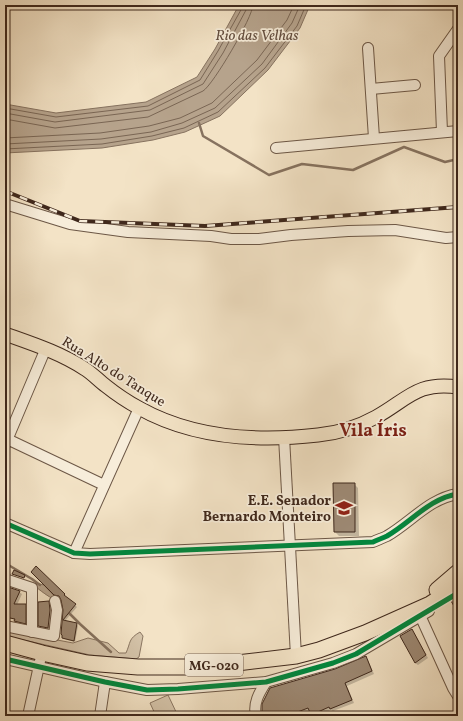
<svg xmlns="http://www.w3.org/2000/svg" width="463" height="721" font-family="Vollkorn,serif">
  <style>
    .green { fill: #d4c3a9; stroke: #8a7662 }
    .water { fill: #b6a38c; stroke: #86725f }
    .shadow { fill: #0003 }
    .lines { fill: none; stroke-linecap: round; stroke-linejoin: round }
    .shore { stroke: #7a6654; stroke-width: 1 }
    .stream { stroke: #86725f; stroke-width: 2.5 }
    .building { fill: #9d8974; stroke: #3f281c }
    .minor-casing { stroke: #6c5746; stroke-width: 12 }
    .major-casing { stroke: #3f281c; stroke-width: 15 }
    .highway-casing { stroke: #3f281c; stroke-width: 17 }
    .minor { stroke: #f7edda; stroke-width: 10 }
    .major { stroke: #f3e3c6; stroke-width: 13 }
    .highway { stroke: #f3e3c6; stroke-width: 15 }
    .rail-casing { stroke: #3f281c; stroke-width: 4 }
    .rail { stroke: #f7edda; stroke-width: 2.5; stroke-dasharray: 8; stroke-linecap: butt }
    .cycleway-casing { stroke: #f7edda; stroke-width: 8 }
    .cycleway { stroke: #00873e; stroke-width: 5 }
    .labels { text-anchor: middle; stroke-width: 3.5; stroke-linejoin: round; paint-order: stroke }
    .shield { fill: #f7edda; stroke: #766355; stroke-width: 1 }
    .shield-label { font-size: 13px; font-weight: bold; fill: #3f281c }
    .street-label { font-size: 14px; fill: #3f281c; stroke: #f7edda }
    .poi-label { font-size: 14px; font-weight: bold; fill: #3f281c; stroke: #f7edda; text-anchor: end }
    .water-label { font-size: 15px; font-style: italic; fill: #634d3e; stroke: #f7edda }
    .district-label { font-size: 18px; font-weight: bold; fill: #7a1f14; stroke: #f7edda }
  </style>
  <rect width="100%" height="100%" fill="#f3e3c6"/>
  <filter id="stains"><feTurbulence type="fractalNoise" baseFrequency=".005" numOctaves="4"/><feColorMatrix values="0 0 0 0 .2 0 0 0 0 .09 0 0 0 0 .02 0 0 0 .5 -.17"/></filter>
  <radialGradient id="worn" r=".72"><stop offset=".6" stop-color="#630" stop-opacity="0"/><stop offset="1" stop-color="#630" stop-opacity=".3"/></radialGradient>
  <g class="green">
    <path d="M 5,630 L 73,643 L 88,638 L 108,643 L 119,653 L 126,653 C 131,642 128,639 140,632 L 143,636 L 139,657 L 136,659 L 90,655 L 6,636 L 5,636 Z"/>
    <path d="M 168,695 L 178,716 L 156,716 L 150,703 Z"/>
  </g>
  <g class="water">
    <path d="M 239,5 L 310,5 L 300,28 L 268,70 L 220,116 L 185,132 L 153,140 L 102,148 L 5,153 L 5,104 L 56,113 L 146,102 L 197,77 L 215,49 Z"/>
    <path d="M 36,583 L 44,585 L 56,598 L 54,599 C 50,598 38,589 35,586 Z"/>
  </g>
  <g class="shadow">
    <path d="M 354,484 L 358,488 L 359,536 L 339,536 L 335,532 Z"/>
    <path d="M 36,568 L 77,607 L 65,621 L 77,624 L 78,626 L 75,642 L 64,639 L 63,638 L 62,634 L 64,610 L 60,596 L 57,596 L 32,572 Z"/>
    <path d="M 5,587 L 19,592 L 22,594 L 17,605 L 25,605 L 27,608 L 27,625 L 18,623 L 15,620 L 5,617 Z"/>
    <path d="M 48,602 L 51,604 L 52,613 L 51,630 L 42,628 L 40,626 Z"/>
    <path d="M 414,633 L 428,658 L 418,665 L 415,663 Z"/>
    <path d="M 365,657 L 368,660 L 374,674 L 347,686 L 354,703 L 333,711 L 331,710 L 316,716 L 314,716 L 310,710 L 296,716 L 265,716 Z"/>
  </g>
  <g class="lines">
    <g class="shore">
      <path d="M 5,108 L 56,117 L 148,106 L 200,80 L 218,51 L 242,8 L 242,5"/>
      <path d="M 5,113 L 55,122 L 150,110 L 203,84 L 223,53 L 246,10 L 247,5"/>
      <path d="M 5,119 L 55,128 L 148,117 L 203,91 C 213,85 253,17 253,5"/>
      <path d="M 5,138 L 100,133 L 149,126 L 180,118 L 212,103 L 257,60 L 287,20 L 294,5"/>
      <path d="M 5,144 L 101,139 L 151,132 L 182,123 L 215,108 L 262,64 L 292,23 L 300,5"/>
      <path d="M 5,149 L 102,144 L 152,136 L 184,128 L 218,112 L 265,68 L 297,26 L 306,5"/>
    </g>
    <g class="stream">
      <path d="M 199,123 L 203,136 L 269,175 L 302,164 L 353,170 L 404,147 L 445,162 L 458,159"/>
      <path d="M 5,563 L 32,579 L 40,585"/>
      <path d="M 59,603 L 80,624 L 111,652"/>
    </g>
  </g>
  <g class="building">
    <path d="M 333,483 L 355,483 L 355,532 L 334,532 Z"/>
    <path d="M 36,566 L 65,594 L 64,595 L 76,604 L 63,620 L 77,623 L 74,641 L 62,638 L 62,635 L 61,634 L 63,610 L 61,600 L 59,596 L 54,595 L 31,572 Z"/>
    <path d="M 14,570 L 25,575 L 24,578 L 12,574 Z"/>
    <path d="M 5,586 L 20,591 L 14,604 L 26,604 L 26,624 L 14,621 L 15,619 L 5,617 Z"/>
    <path d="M 458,597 L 458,613 L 451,601 Z"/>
    <path d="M 49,601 L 50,610 L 48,628 L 38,626 L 38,602 Z"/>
    <path d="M 412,629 L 426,655 L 415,663 L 400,636 Z"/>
    <path d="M 366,656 L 372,671 L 345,683 L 352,700 L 330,709 L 329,707 L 311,715 L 308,708 L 287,716 L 264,716 L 262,711 L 262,704 L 270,688 L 335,669 Z"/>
  </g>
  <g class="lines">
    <g class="minor-casing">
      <g id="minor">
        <path d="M 368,48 L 374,138"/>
        <path d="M 371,89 L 415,85"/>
        <path d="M 442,132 L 439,56 L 458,29"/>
        <path d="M 276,148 L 458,131"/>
        <path d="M 5,204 L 70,224 L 128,232 L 211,236 L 231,239 L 259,239 L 291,235 L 348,231 L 395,230 L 446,238 L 458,237"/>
        <path d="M 284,437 L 296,656"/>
        <path d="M 5,438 L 104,485"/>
        <path d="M 5,445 L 46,348"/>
        <path d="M 5,523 L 74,553 L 90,554 L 373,542 C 377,540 383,538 387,536 C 411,522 430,498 458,494"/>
        <path d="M 74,553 L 139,408"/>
        <path d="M 5,579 L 32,588 L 32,632"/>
        <path d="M 418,611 L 453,688 L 458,696"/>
        <path d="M 5,626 L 54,636 L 57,610 L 55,601"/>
        <path d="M 5,659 L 105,682 L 147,690 L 178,689 L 266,682 L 333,663 L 356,654 L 429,611"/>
        <path d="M 28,716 L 40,661"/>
        <path d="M 100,716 L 105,682"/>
        <path d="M 256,716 C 253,703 259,693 266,682"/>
      </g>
    </g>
    <g class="major-casing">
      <path id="major" d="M 5,334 C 33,344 61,353 85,369 C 93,374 99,381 106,386 C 116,394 128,402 139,408 C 194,439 257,442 318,435 C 339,433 358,427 376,417 C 407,400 417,381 458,387"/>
    </g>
    <g class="highway-casing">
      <g id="highway">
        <path d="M 437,590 L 458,572"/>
        <path d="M 5,643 L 42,653 L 87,663 L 138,667 L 187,667 L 237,663 L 296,656 L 319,650 L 365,633 L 430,604 L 458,586"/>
      </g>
    </g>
    <use href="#minor" class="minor"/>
    <use href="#major" class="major"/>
    <use href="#highway" class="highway"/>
    <g class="rail-casing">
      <path id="rail" d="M 5,191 L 80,221 L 205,226 L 458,207"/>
    </g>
    <use href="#rail" class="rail"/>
    <g class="cycleway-casing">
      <g id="cycleway">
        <path d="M 5,523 L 74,553 L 90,554 L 373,542 C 377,540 383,538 387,536 C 411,522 430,498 458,494"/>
        <path d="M 5,659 L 105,682 L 147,690 L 178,689 L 266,682 L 333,663 L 356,654 L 458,593"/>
      </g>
    </g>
    <use href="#cycleway" class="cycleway"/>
  </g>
  <defs>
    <g id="school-bare" transform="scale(1.38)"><path d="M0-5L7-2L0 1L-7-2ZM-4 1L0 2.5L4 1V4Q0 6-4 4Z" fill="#8f2418" stroke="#f7edda" stroke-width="2.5" paint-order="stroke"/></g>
  </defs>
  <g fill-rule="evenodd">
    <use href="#school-bare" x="344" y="508"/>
  </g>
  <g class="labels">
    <rect class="shield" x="185" y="654" width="58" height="22" rx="3"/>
    <g class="shield-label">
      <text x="214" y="670">MG-020</text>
    </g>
    <g class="street-label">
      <text transform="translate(114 371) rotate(32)" y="5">Rua Alto do Tanque</text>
    </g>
    <g class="poi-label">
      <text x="331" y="505">E.E. Senador<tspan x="331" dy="16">Bernardo Monteiro</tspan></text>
    </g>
    <g class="water-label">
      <text x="257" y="40">Rio das Velhas</text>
    </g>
    <g class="district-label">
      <text x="373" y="436">Vila Íris</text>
    </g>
  </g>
  <rect width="463" height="721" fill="none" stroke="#f3e3c6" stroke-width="20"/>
  <rect x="6" y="6" width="451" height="709" fill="none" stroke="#3f281c" stroke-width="2"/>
  <rect x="10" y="10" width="443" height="701" fill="none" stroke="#3f281c"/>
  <rect width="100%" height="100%" filter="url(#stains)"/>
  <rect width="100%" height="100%" fill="url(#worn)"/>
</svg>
